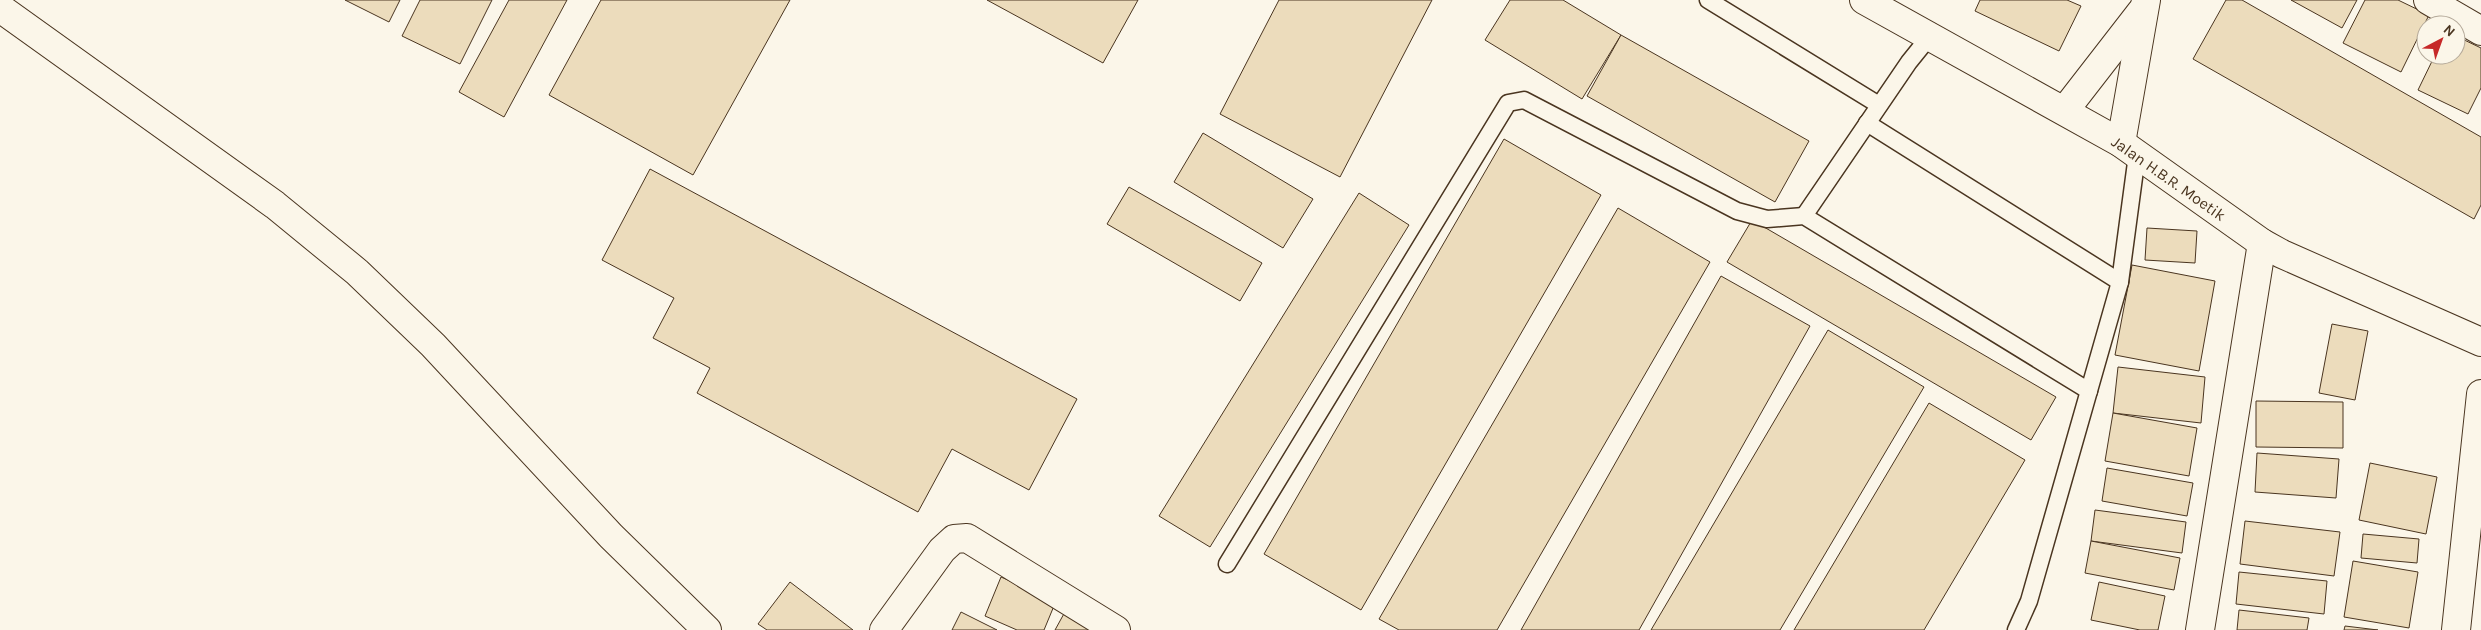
<svg xmlns="http://www.w3.org/2000/svg" width="2481" height="630" font-family="Karla,sans-serif">
  <style>
    .building { fill: #ecdcbc; stroke: #4a3520 }
    .lines { fill: none; stroke-linecap: round; stroke-linejoin: round }
    .lane-casing { stroke: #4a3520; stroke-width: 19 }
    .street-casing { stroke: #4a3520; stroke-width: 30 }
    .secondary-casing { stroke: #4a3520; stroke-width: 30 }
    .lane { stroke: #fbf6e9; stroke-width: 16 }
    .street { stroke: #fbf6e9; stroke-width: 28 }
    .secondary { stroke: #fbf6e9; stroke-width: 28 }
    .labels { text-anchor: middle; stroke-width: 4; stroke-linejoin: round; paint-order: stroke }
    .street-label { font-size: 16px; fill: #4a3520; stroke: #fbf6e9 }
  </style>
  <rect width="100%" height="100%" fill="#fbf6e9"/>
  <g class="building">
    <path d="M 345,0 L 400,0 L 389,22 Z"/>
    <path d="M 420,0 L 492,0 L 460,64 L 402,36 Z"/>
    <path d="M 509,0 L 567,0 L 504,117 L 459,92 Z"/>
    <path d="M 601,0 L 790,0 L 693,175 L 549,95 Z"/>
    <path d="M 987,0 L 1138,0 L 1103,63 Z"/>
    <path d="M 1279,0 L 1432,0 L 1340,177 L 1220,114 Z"/>
    <path d="M 1510,0 L 1563,0 L 1621,35 L 1582,99 L 1485,40 Z"/>
    <path d="M 1980,0 L 2067,0 L 2081,6 L 2059,51 L 1975,11 Z"/>
    <path d="M 2226,0 L 2242,0 L 2481,137 L 2481,205 L 2474,219 L 2193,59 Z"/>
    <path d="M 2291,0 L 2357,0 L 2342,28 Z"/>
    <path d="M 2365,0 L 2398,0 L 2429,15 L 2401,72 L 2343,43 Z"/>
    <path d="M 1621,35 L 1809,141 L 1775,202 L 1587,96 Z"/>
    <path d="M 2456,36 L 2481,48 L 2481,88 L 2468,114 L 2418,90 L 2435,55 L 2456,55 Z"/>
    <path d="M 1203,133 L 1313,199 L 1283,248 L 1174,182 Z"/>
    <path d="M 1504,139 L 1601,195 L 1361,610 L 1264,554 Z"/>
    <path d="M 650,169 L 1077,399 L 1029,490 L 952,449 L 918,512 L 697,393 L 710,368 L 653,338 L 674,298 L 602,260 Z"/>
    <path d="M 1129,187 L 1262,263 L 1240,301 L 1107,224 Z"/>
    <path d="M 1359,193 L 1409,225 L 1210,547 L 1159,516 Z"/>
    <path d="M 1618,208 L 1710,262 L 1497,630 L 1399,630 L 1379,619 Z"/>
    <path d="M 1752,220 L 2056,397 L 2031,440 L 1727,262 Z"/>
    <path d="M 2147,228 L 2197,231 L 2195,263 L 2145,260 Z"/>
    <path d="M 2132,265 L 2215,281 L 2199,371 L 2115,355 Z"/>
    <path d="M 1721,276 L 1810,326 L 1639,630 L 1521,630 Z"/>
    <path d="M 2332,324 L 2368,331 L 2355,400 L 2319,393 Z"/>
    <path d="M 1828,330 L 1924,387 L 1780,630 L 1651,630 Z"/>
    <path d="M 2118,367 L 2205,377 L 2201,423 L 2113,413 Z"/>
    <path d="M 2256,401 L 2343,402 L 2343,448 L 2256,447 Z"/>
    <path d="M 1929,403 L 2025,460 L 1924,630 L 1794,630 Z"/>
    <path d="M 2113,413 L 2197,428 L 2189,476 L 2105,461 Z"/>
    <path d="M 2257,453 L 2339,459 L 2336,498 L 2255,492 Z"/>
    <path d="M 2370,463 L 2437,477 L 2426,534 L 2359,520 Z"/>
    <path d="M 2107,468 L 2193,483 L 2187,516 L 2102,501 Z"/>
    <path d="M 2095,510 L 2186,522 L 2182,553 L 2091,541 Z"/>
    <path d="M 2245,521 L 2340,532 L 2334,576 L 2240,564 Z"/>
    <path d="M 2363,534 L 2419,539 L 2417,563 L 2361,558 Z"/>
    <path d="M 2091,541 L 2180,558 L 2174,590 L 2085,573 Z"/>
    <path d="M 2353,561 L 2418,572 L 2409,628 L 2344,617 Z"/>
    <path d="M 2239,572 L 2327,581 L 2324,614 L 2236,604 Z"/>
    <path d="M 1001,577 L 1056,601 L 1044,630 L 1017,630 L 985,616 Z"/>
    <path d="M 790,582 L 853,630 L 767,630 L 758,624 Z"/>
    <path d="M 2099,582 L 2165,596 L 2158,630 L 2140,630 L 2091,620 Z"/>
    <path d="M 1066,610 L 1100,630 L 1055,630 Z"/>
    <path d="M 2239,610 L 2309,618 L 2307,630 L 2237,630 Z"/>
    <path d="M 961,612 L 997,630 L 952,630 Z"/>
    <path d="M 2345,626 L 2378,630 L 2344,630 Z"/>
  </g>
  <g class="lines">
    <g class="lane-casing">
      <g id="lane">
        <path d="M 1708,0 L 1879,105"/>
        <path d="M 1867,123 L 2120,282"/>
        <path d="M 1804,216 L 1909,62 L 1930,36"/>
        <path d="M 1227,564 L 1508,103 L 1524,100 L 1737,211 L 1767,219 L 1804,216 L 2089,391"/>
        <path d="M 2016,630 L 2029,601 L 2120,282 L 2137,155"/>
      </g>
    </g>
    <g class="street-casing">
      <g id="street">
        <path d="M 2428,0 L 2481,31"/>
        <path d="M 0,8 L 275,205 L 357,272 L 433,345 L 611,536 L 707,630"/>
        <path d="M 2065,110 L 2141,12"/>
        <path d="M 2121,143 L 2146,0"/>
        <path d="M 884,630 L 942,550 L 954,539 L 967,538 L 1116,630"/>
        <path d="M 2200,630 L 2262,243"/>
        <path d="M 2456,630 L 2481,394"/>
      </g>
    </g>
    <g class="secondary-casing">
      <path id="secondary" d="M 1864,0 L 2121,143 L 2262,243 L 2282,254 L 2481,342"/>
    </g>
    <use href="#lane" class="lane"/>
    <use href="#street" class="street"/>
    <use href="#secondary" class="secondary"/>
  </g>
  <g class="labels">
    <g class="street-label">
      <text transform="translate(2169 178) rotate(35)" y="6">Jalan H.B.R. Moetik</text>
    </g>
  </g>
  <g transform="translate(2441 40) rotate(41)"><circle r="24" fill="#fbf6e9" stroke="#b4a999"/>
  <path d="M0-4L9 19L0 12L-9 19Z" fill="#c62828"/>
  <text y="-8" font-size="14" font-weight="bold" text-anchor="middle" fill="#4a3520">N</text>
  </g>
</svg>
